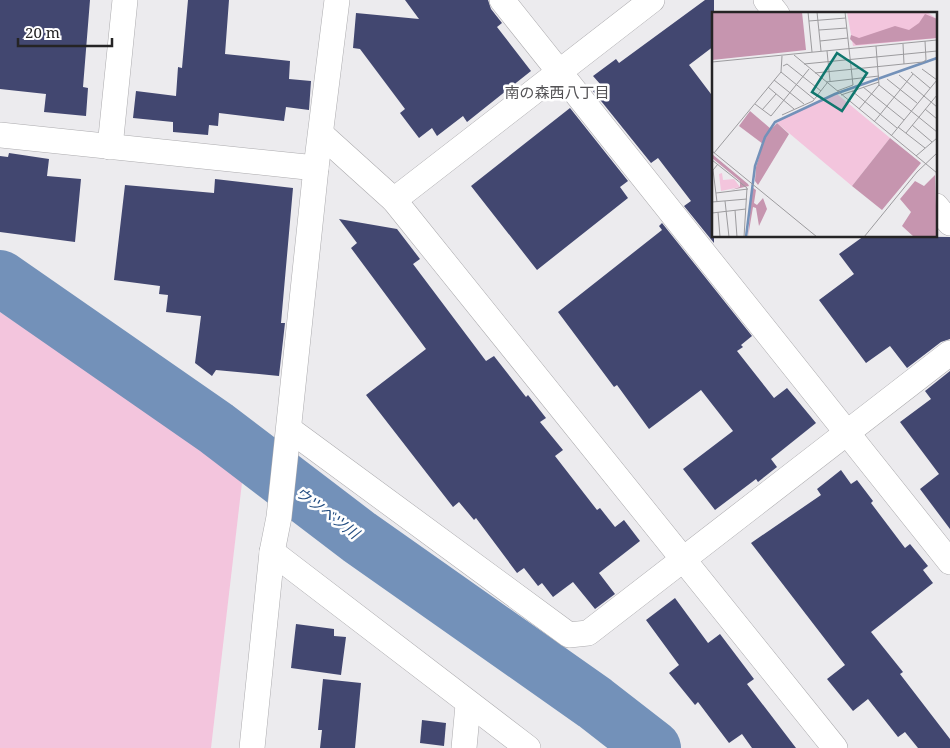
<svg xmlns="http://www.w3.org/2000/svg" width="950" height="748" font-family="'Noto Serif','Noto Sans JP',serif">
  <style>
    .green { fill: #f3c5dd }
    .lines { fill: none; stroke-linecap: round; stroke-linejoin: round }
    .river { stroke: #7391b9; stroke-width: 56 }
    .building { fill: #424770 }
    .minor-casing { stroke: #acabae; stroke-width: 26 }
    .minor { stroke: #fff; stroke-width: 25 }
    .labels { text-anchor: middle; stroke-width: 5; stroke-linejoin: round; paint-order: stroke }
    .neighbourhood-label { font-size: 15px; fill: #535255; stroke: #fff }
    .water-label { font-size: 15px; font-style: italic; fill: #244e82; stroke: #fff }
    .inset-river { fill: none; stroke: #7391b9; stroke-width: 2.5 }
    .inset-road { fill: none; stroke: #9c9b9e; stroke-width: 1 }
    .view { fill: #0f766e; fill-opacity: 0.15; stroke: #0f766e; stroke-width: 2.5 }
    .inset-edge { fill: none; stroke: #252425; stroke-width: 2.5 }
  </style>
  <rect width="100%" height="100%" fill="#ecebee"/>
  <path class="green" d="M 0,312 L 243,474 L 211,748 L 0,748 Z"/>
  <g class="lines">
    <path class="river" d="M 0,278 L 216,428 L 359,537 L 595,703 L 653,748"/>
  </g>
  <g class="building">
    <path d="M 0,0 L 90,0 L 83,87 L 88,88 L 86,116 L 44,112 L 46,94 L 0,89 Z"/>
    <path d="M 188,0 L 229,0 L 225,54 L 290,61 L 289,79 L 311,81 L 309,110 L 286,107 L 284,121 L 219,113 L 218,126 L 209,125 L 208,135 L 173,132 L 173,122 L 133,118 L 136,91 L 176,96 L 178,67 L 182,68 Z"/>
    <path d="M 405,0 L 488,0 L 491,9 L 502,23 L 497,27 L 531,71 L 467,122 L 463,116 L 437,136 L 432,128 L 419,138 L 400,113 L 405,109 L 360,49 L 353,48 L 356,13 L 419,19 Z"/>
    <path d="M 705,0 L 714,0 L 714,46 L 689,65 L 714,98 L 714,243 L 684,206 L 691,201 L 658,158 L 651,163 L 593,91 L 601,85 L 593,76 L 616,59 L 619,63 Z"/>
    <path d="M 570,108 L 628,181 L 620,187 L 628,198 L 537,270 L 471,186 Z"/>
    <path d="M 9,153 L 49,159 L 47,176 L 81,179 L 75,242 L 0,232 L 0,156 L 8,157 Z"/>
    <path d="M 215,179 L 293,188 L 281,323 L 285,323 L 279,376 L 216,370 L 212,376 L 195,363 L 201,316 L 166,312 L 168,295 L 159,294 L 160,286 L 114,280 L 125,185 L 214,193 Z"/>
    <path d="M 339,219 L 397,229 L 420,259 L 413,264 L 486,361 L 494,356 L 526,397 L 528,395 L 546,418 L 540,422 L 563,450 L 555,456 L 597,510 L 600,508 L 615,527 L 624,520 L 640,541 L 599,573 L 615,594 L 595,609 L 573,582 L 553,597 L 542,583 L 538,586 L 524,568 L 517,573 L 476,518 L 474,520 L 459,502 L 453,507 L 366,395 L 426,349 L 351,248 L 357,243 Z"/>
    <path d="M 662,223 L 752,336 L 741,345 L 743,347 L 737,351 L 774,398 L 787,388 L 816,423 L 771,459 L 777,467 L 758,482 L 756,479 L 715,510 L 683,469 L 733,431 L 701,390 L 649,429 L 617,385 L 614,387 L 558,312 L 662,230 L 659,226 Z"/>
    <path d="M 864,236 L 950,237 L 950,339 L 941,342 L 907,368 L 890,346 L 866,363 L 819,300 L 854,274 L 839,254 Z"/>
    <path d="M 950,371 L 950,529 L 920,489 L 939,474 L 900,422 L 931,399 L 925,391 Z"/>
    <path d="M 841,470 L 851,484 L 857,480 L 873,501 L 871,503 L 905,548 L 910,544 L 928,566 L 923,570 L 933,583 L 871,632 L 903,672 L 900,674 L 950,739 L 950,748 L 918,748 L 905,732 L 898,737 L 868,699 L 853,711 L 827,679 L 845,665 L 751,543 L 821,495 L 817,489 Z"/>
    <path d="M 675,598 L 708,643 L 720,634 L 754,679 L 747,684 L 796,748 L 752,748 L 742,734 L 729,743 L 698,702 L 695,705 L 669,673 L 679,665 L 646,620 Z"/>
    <path d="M 296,624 L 334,629 L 334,636 L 346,637 L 341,675 L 291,668 Z"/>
    <path d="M 323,679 L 361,683 L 355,748 L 320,748 L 322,730 L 318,730 Z"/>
    <path d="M 422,720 L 446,723 L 444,746 L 420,743 Z"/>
  </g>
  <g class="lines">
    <g class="minor-casing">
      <g id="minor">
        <path d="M 502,0 L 950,562"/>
        <path d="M 766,0 L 777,14"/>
        <path d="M 0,135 L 316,168"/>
        <path d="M 322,135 L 394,200 L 835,748"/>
        <path d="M 110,147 L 125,0"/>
        <path d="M 394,200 L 652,0"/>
        <path d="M 936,206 L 950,223"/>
        <path d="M 289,429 L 569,635 L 588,633 L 950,353"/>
        <path d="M 272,552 L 528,748"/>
        <path d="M 252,748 L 272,552 L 279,517 L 316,168 L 337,0"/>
        <path d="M 464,748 L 468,705"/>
      </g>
    </g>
    <use href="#minor" class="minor"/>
  </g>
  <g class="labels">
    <g class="neighbourhood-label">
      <text x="557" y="98">南の森西八丁目</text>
    </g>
    <g class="water-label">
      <text transform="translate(327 513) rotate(37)" y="5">ウツベツ川</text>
    </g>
  </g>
  <g transform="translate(712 12)">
    <rect width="225" height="225" fill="#ecebee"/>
    <path d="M 135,0 L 215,0 L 225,7 L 225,26 L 141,34 ZM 125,82 L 178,126 L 140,174 L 65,111 L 71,106 ZM 10,161 L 11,168 L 22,167 L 28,175 L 9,179 L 7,162 Z" fill="#f3c5dd"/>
    <path d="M 0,0 L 90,0 L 94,38 L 0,48 ZM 213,2 L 225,7 L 225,26 L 144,33 L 138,27 L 139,23 L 147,26 L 183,14 L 197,18 L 207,11 ZM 38,99 L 59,117 L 65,111 L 77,122 L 46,173 L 43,169 L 44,155 L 51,132 L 27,114 ZM 178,126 L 209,151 L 170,198 L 140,174 ZM 0,142 L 36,172 L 37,174 L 19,178 L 28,175 L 28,169 L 0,146 ZM 223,163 L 225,225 L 202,225 L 190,214 L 199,200 L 188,187 L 203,169 L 212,174 ZM 40,175 L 44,178 L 42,191 L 45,193 L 51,186 L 55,197 L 47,214 L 44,196 L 41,195 L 36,225 Z" fill="#c695af"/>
    <path class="inset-river" d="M 34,225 L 43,154 L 53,125 L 63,110 L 123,82 L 225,46"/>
    <path class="inset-road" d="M 96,0 L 100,40M 105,0 L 109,39M 97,9 L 134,6M 107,18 L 135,16M 108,29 L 136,26M 191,32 L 192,52M 115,39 L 118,69M 82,43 L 225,161M 0,50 L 225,28M 92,52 L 225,39M 71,54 L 75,52 L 109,79M 210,57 L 225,68M 69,60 L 102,87M 199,60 L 218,76M 103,61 L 211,50 L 214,48 L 213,29M 187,63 L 225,95M 175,67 L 205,91M 62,68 L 92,92M 114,70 L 167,64M 167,73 L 225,120M 56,75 L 82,97M 151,75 L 192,108M 125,79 L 141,73 L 133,0M 140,79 L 185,116M 129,83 L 167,70M 43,92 L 59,104 L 97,57M 147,97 L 167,73 L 164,34M 213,97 L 225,107M 50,98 L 64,82M 70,103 L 101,89 L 115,71M 162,110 L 201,62M 200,113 L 220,130M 186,115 L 213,136M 194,121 L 225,83M 179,124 L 225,68M 0,139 L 105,225M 2,141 L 69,60 L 70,44M 204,144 L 225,126M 0,148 L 35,176 L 32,225M 4,181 L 36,177M 13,189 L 17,225M 0,190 L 35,187M 5,190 L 1,158 L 6,152M 23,198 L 25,225M 6,200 L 8,225M 0,201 L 34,197M 152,225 L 205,160 L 225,141"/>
    <path class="view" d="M 125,41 L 155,61 L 130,99 L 100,80 Z"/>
    <rect width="225" height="225" class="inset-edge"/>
  </g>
  <path d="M18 38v8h94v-8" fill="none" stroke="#252425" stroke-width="2.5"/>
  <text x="25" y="38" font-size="15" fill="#252425" stroke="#ffffff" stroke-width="4" paint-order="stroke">20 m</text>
</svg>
